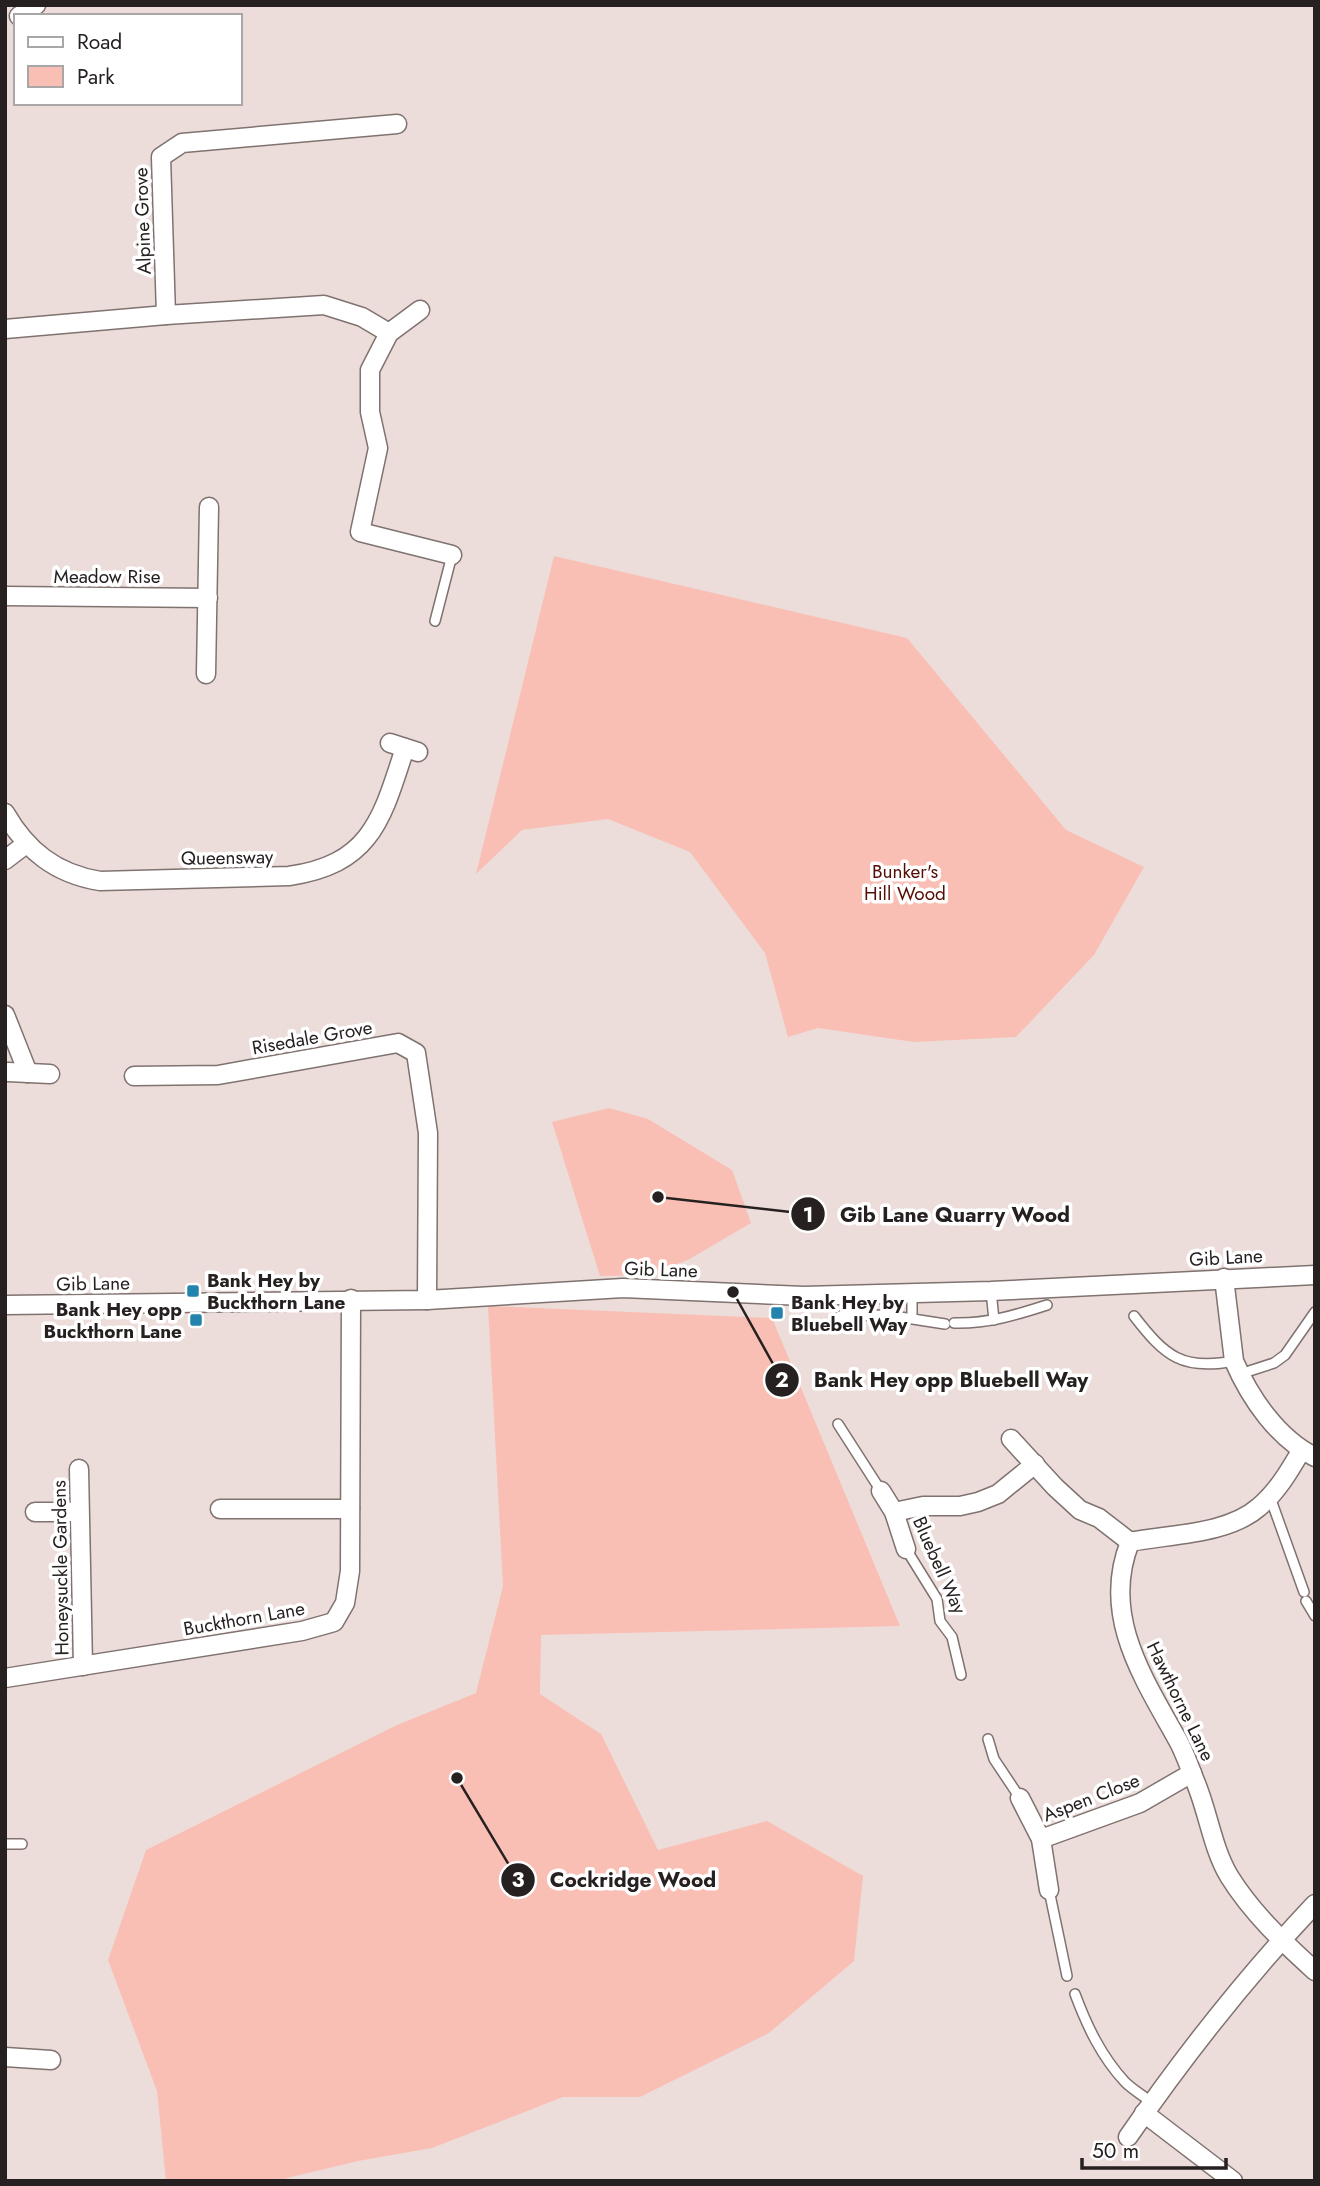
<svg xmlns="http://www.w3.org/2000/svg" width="1320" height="2186" font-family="Jost,sans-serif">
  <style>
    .green { fill: #fabfb4 }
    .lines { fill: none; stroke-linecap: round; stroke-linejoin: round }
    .lane-casing { stroke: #7f726f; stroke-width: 12 }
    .street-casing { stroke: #7f726f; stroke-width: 21 }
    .lane { stroke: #fff; stroke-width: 9 }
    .street { stroke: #fff; stroke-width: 18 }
    .poi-dot { fill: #2283ae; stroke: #fff; stroke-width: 2.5 }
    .labels { text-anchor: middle; stroke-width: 7; stroke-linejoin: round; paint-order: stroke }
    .street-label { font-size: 19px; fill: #262120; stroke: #fff }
    .park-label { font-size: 19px; fill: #550e05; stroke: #fff }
    .poi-label { font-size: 19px; font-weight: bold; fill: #262120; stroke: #fff; text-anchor: start }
    .leader { fill: none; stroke: #262120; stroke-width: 2.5 }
    .callout-dot { fill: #262120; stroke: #fff; stroke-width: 2.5 }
    .mark-label { font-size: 21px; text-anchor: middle; font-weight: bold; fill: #fff }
    .callout-label { font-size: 21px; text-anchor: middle; font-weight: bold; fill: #262120; stroke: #fff; stroke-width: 7; stroke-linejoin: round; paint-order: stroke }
  </style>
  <rect width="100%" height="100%" fill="#ecddda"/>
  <g class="green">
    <path d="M 554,556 L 907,638 L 1066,830 L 1144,867 L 1094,955 L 1016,1037 L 914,1042 L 818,1028 L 788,1037 L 765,953 L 690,852 L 608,819 L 522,830 L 476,874 Z"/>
    <path d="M 609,1108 L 648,1119 L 732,1170 L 751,1223 L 688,1260 L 647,1275 L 600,1276 L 552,1122 Z"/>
    <path d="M 488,1306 L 772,1318 L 900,1626 L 541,1635 L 540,1694 L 601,1734 L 658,1850 L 767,1821 L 863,1876 L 854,1961 L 769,2033 L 640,2097 L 563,2097 L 432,2148 L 358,2161 L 287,2178 L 286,2181 L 166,2181 L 157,2091 L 108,1960 L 146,1850 L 397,1725 L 476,1693 L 503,1586 Z"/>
  </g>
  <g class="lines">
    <g class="lane-casing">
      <g id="lane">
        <path d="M 435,621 L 452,555"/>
        <path d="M 991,1291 L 994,1320"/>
        <path d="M 912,1293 L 912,1318"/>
        <path d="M 840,1316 L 887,1315 L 945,1324"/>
        <path d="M 1134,1316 C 1165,1356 1182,1371 1234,1361"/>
        <path d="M 954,1323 C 987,1324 1016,1315 1047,1305"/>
        <path d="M 1240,1374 L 1274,1363 L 1285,1355 L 1315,1312"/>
        <path d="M 838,1424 L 881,1491"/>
        <path d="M 1270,1497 L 1304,1592"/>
        <path d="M 906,1549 L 937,1599 L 940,1621 L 952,1637 L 961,1675"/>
        <path d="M 1306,1601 L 1315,1616"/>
        <path d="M 988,1739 L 994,1759 L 1020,1798"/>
        <path d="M 5,1844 L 22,1844"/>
        <path d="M 1049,1890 L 1067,1976"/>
        <path d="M 1075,1994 C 1087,2026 1101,2056 1125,2082 C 1133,2090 1144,2096 1152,2103"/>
      </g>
    </g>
    <g class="street-casing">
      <g id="street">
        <path d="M 19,16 L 36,5"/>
        <path d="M 420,310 L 389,333 L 370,370 L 370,412 L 378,448 L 360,532 L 452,555"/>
        <path d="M 166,315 L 161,157 L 182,143 L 397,124"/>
        <path d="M 5,329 L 166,315 L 324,305 L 362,317 L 389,333"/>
        <path d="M 5,596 L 208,598"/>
        <path d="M 206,674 L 209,507"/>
        <path d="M 390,743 L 418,752"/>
        <path d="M 5,813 C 27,851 56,874 100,881 L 289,876 C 372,864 382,818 405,748"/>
        <path d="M 5,860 L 26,844"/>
        <path d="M 5,1015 L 28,1073"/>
        <path d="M 8,1072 L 50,1074"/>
        <path d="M 134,1076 L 218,1075 L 398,1043 L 416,1053 L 428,1133 L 427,1300"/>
        <path d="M 1224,1278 L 1234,1361 C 1250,1398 1278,1439 1315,1457"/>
        <path d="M 5,1305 L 427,1300 L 623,1288 L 804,1296 L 991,1291 L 1315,1275"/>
        <path d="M 1011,1439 L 1055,1487 L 1080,1510 L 1099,1518 L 1130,1542 C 1170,1534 1227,1535 1259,1507 C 1277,1492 1290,1470 1301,1451"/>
        <path d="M 79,1469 L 83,1666"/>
        <path d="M 881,1491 L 894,1512 L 906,1549"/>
        <path d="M 220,1509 L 350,1509"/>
        <path d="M 35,1512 L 79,1512"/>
        <path d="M 894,1512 L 923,1506 L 960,1506 L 978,1502 L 998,1494 L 1035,1464"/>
        <path d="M 1130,1542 C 1101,1614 1142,1676 1176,1737 C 1184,1750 1189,1766 1195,1781 C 1208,1811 1212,1847 1229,1876 C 1252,1913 1283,1942 1315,1971"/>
        <path d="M 5,1678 L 302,1631 L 334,1622 L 345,1603 L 350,1571 L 351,1299"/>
        <path d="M 1020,1798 L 1041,1839 L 1049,1890"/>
        <path d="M 1041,1839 L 1140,1803 L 1192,1773"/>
        <path d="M 5,2057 L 51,2060"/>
        <path d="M 1144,2113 L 1233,2181"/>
        <path d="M 1128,2137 C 1184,2056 1247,1976 1315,1904"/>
      </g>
    </g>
    <use href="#lane" class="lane"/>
    <use href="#street" class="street"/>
  </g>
  <g class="poi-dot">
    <rect x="186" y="1284" width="14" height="14" rx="3.5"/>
    <rect x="770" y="1306" width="14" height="14" rx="3.5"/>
    <rect x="189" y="1313" width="14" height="14" rx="3.5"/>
  </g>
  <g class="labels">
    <g class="street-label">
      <text transform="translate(142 221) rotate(-92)" y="7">Alpine Grove</text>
      <text x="107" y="583">Meadow Rise</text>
      <text transform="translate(227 857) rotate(-1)" y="7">Queensway</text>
      <text transform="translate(312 1037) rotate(-10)" y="7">Risedale Grove</text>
      <text transform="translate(1226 1257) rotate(-3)" y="7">Gib Lane</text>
      <text transform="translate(661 1269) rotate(2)" y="7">Gib Lane</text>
      <text transform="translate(93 1283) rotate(-1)" y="7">Gib Lane</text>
      <text transform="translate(940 1565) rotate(66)" y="7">Bluebell Way</text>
      <text transform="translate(60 1568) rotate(-91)" y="7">Honeysuckle Gardens</text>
      <text transform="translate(244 1618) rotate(-10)" y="7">Buckthorn Lane</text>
      <text transform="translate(1181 1701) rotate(64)" y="7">Hawthorne Lane</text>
      <text transform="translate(1091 1797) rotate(-21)" y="7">Aspen Close</text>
    </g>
    <g class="park-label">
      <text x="905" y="878">Bunker's<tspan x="905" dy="22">Hill Wood</tspan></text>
    </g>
    <g class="poi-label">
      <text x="207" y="1287">Bank Hey by<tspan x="207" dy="22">Buckthorn Lane</tspan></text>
      <text x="791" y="1309">Bank Hey by<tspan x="791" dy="22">Bluebell Way</tspan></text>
      <text x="182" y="1316" text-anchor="end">Bank Hey opp<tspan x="182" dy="22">Buckthorn Lane</tspan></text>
    </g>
  </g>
  <path class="leader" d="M658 1197L808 1214M733 1292L782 1380M457 1778L518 1880"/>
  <g class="callout-dot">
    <circle cx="658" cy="1197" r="7"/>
    <circle cx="733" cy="1292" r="7"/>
    <circle cx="457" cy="1778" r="7"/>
    <circle cx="808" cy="1214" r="18"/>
    <circle cx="782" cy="1380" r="18"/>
    <circle cx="518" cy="1880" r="18"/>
  </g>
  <g class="mark-label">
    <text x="808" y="1222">1</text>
    <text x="782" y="1387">2</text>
    <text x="518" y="1887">3</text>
  </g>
  <g class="callout-label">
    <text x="955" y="1222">Gib Lane Quarry Wood</text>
    <text x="951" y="1387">Bank Hey opp Bluebell Way</text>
    <text x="633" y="1887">Cockridge Wood</text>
  </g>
  <rect width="1320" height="2186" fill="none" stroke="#262120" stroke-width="14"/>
  <rect x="14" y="14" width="228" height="91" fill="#ffffff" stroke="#a8a6a6" stroke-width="2"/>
  <rect x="28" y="37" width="35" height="10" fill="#ffffff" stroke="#a8a6a6" stroke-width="2"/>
  <text x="77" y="49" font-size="21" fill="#262120">Road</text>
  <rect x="28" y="66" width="35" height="21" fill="#fabfb4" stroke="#a8a6a6" stroke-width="2"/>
  <text x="77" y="84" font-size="21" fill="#262120">Park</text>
  <path d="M1082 2158v10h144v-10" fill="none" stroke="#262120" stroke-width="3.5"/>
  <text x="1092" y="2158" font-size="21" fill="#262120" stroke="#ffffff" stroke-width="5" paint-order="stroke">50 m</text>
</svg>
